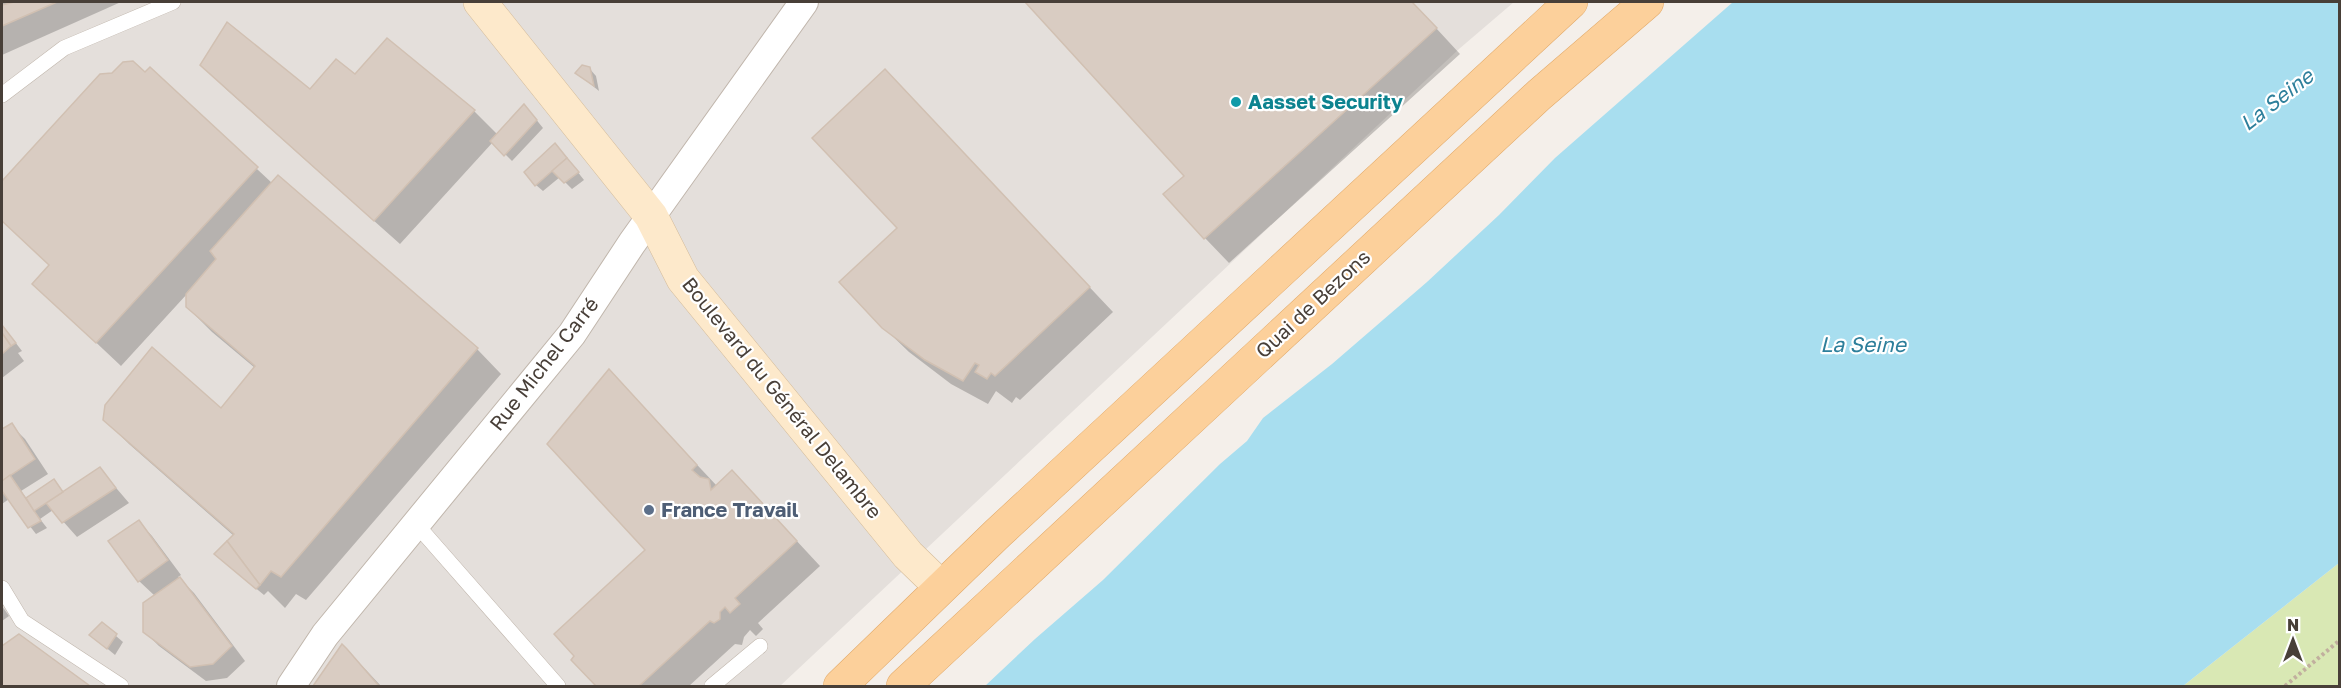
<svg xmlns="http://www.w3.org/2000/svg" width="2341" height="688" font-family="'Golos Text',sans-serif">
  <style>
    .industrial { fill: #e4dfdb }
    .green { fill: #d9e8b4 }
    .water { fill: #a8deef }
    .shadow { fill: #0003 }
    .building { fill: #d9ccc2; stroke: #d1c0b2; stroke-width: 1.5 }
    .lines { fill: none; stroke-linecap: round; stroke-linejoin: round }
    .lane-casing { stroke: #c0b6ac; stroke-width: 16 }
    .street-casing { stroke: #c0b6ac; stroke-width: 30 }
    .secondary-casing { stroke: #d3bb9a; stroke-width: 34 }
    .primary-casing { stroke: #e2aa6a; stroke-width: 34 }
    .path { stroke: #c1af9e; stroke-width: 4; stroke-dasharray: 3 3; stroke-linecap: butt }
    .lane { stroke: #fff; stroke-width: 15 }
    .street { stroke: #fff; stroke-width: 28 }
    .secondary { stroke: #fde9cb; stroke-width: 33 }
    .primary { stroke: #fcd09b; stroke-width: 33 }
    .culture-dot { fill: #0f9aa8; stroke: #fff; stroke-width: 2 }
    .service-dot { fill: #5c6f8a; stroke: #fff; stroke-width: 2 }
    .labels { text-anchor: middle; stroke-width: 4.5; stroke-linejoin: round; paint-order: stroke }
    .culture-label { font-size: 20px; font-weight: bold; fill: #0d838f; stroke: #fff; text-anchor: start }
    .street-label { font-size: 20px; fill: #483f38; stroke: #fff }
    .service-label { font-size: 20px; font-weight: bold; fill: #4e5e75; stroke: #fff; text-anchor: start }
    .water-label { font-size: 21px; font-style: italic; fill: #2d7f9b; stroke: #fff }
  </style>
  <rect width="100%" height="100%" fill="#f4efea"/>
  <path class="industrial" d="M 2,2 L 1514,2 L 1459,49 L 780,686 L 2,686 Z"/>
  <path class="green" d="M 2339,563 L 2339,686 L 2183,686 Z"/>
  <path class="water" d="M 1733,2 L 2339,2 L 2339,563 L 2183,686 L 985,686 L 1035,639 L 1103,580 L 1220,464 L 1247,441 L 1263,418 L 1332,364 L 1427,282 L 1499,215 L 1555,158 Z"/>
  <g class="shadow">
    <path d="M 2,2 L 121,2 L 2,55 Z"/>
    <path d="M 1027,2 L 1412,2 L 1460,54 L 1229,263 L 1205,238 L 1186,176 Z"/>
    <path d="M 388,40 L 474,111 L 498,135 L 531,113 L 543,128 L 512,161 L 493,142 L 400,244 L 227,90 L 202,65 L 310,91 L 355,76 Z"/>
    <path d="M 589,68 L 596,76 L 599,91 L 577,73 Z"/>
    <path d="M 150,69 L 272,183 L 278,177 L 477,349 L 501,374 L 306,600 L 296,594 L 285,608 L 268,591 L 264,595 L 223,561 L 234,536 L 129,444 L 104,419 L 221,410 L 255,368 L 212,332 L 187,307 L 187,294 L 121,366 L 34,284 L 50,266 L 2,220 L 2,184 L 100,75 L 145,74 Z"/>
    <path d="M 909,96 L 1113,312 L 1020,400 L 1016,397 L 1012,403 L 996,391 L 988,404 L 951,384 L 909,352 L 883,327 L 899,228 Z"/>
    <path d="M 562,152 L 584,180 L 572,189 L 560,177 L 543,191 L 536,185 Z"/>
    <path d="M 2,325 L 22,351 L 18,353 L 24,361 L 2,378 Z"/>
    <path d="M 609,371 L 717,486 L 756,497 L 820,566 L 758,623 L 763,629 L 756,636 L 750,630 L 744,637 L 742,645 L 735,644 L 689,686 L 598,686 L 573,660 L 647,550 Z"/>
    <path d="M 11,425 L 25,439 L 48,474 L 21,491 L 27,499 L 54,480 L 64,493 L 100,469 L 129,503 L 77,537 L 53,510 L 40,519 L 47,528 L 36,534 L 9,499 L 2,504 L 2,431 Z"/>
    <path d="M 138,521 L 152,536 L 181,575 L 178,577 L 194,593 L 245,661 L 227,678 L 206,681 L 159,646 L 145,632 L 155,596 L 139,581 Z"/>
    <path d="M 2,606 L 9,616 L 2,621 Z"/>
    <path d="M 102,624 L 123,642 L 115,655 L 91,635 Z"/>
    <path d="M 19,636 L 87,686 L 2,686 L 2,648 Z"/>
    <path d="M 342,646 L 366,670 L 381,686 L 315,686 Z"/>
  </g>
  <g class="building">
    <path d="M 14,2 L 57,2 L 2,26 L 2,5 Z"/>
    <path d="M 1025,2 L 1412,2 L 1437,28 L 1204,239 L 1163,194 L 1184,176 Z"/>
    <path d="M 227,22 L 310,89 L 336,59 L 355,74 L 387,38 L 475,110 L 374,221 L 200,65 Z"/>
    <path d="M 133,61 L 145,72 L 150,67 L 258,167 L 96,343 L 32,284 L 49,265 L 2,221 L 2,181 L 100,74 L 112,73 L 123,62 Z"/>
    <path d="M 582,65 L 590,67 L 594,86 L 575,73 Z"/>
    <path d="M 885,69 L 1090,287 L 995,376 L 991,373 L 987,379 L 975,372 L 979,365 L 975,363 L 963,381 L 925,360 L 882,328 L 839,282 L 897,228 L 812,138 Z"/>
    <path d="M 524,104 L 537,120 L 504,156 L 490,141 Z"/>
    <path d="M 555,143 L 567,158 L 535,186 L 524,172 Z"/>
    <path d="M 567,158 L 579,172 L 564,183 L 552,171 Z"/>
    <path d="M 278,175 L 478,348 L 281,577 L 271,571 L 260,585 L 227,541 L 234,534 L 103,420 L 105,405 L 152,347 L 221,408 L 255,366 L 186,307 L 186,294 L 216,259 L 210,251 Z"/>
    <path d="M 2,325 L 16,343 L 11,346 L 2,333 Z"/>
    <path d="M 2,333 L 11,346 L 2,354 Z"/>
    <path d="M 609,369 L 697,465 L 692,470 L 700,477 L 709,479 L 711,490 L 732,470 L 797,541 L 735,598 L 740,604 L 730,613 L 725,607 L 720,612 L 720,619 L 714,623 L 710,621 L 639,686 L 596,686 L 571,660 L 574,656 L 554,634 L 645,550 L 547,444 Z"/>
    <path d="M 12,423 L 35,459 L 2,481 L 2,429 Z"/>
    <path d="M 100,467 L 116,488 L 62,523 L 46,503 Z"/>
    <path d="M 10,475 L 41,521 L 28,528 L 2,491 L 2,481 Z"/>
    <path d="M 54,479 L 63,492 L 34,511 L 26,498 Z"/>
    <path d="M 139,520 L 168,560 L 138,582 L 108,541 Z"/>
    <path d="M 227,541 L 260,585 L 256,589 L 214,554 Z"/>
    <path d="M 180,577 L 232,646 L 213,664 L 190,667 L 143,632 L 143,603 Z"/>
    <path d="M 102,622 L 117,634 L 107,649 L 89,635 Z"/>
    <path d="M 19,634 L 90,686 L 2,686 L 2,646 Z"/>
    <path d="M 342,644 L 347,649 L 379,686 L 313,686 Z"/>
  </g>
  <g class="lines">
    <g class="lane-casing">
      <g id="lane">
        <path d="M 2,95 L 64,48 L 173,2"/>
        <path d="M 416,524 L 558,686"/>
        <path d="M 2,588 L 22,621 L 121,686"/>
        <path d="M 712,686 L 760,646"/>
      </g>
    </g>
    <g class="street-casing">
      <path id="street" d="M 291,686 L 325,635 L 572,334 L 632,243 L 804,2"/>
    </g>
    <g class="secondary-casing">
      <path id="secondary" d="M 480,2 L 651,216 L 683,279 L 908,555 L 941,587"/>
    </g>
    <g class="primary-casing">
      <g id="primary">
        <path d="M 840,686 L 998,533 L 1571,2"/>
        <path d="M 903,686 L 1539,95 L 1647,2"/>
      </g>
    </g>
    <path class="path" d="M 2285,686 L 2340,640"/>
    <use href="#lane" class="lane"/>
    <use href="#street" class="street"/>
    <use href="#secondary" class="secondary"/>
    <use href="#primary" class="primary"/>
  </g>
  <circle class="culture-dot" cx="1236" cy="102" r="6"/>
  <circle class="service-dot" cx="649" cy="510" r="6"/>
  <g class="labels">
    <g class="culture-label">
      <text x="1248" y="109">Aasset Security</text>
    </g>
    <g class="street-label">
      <text transform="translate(1313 304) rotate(-43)" y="7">Quai de Bezons</text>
      <text transform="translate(544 364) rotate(-52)" y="7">Rue Michel Carré</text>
      <text transform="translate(782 398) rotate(51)" y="7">Boulevard du Général Delambre</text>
    </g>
    <g class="service-label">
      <text x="661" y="517">France Travail</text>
    </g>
    <g class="water-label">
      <text transform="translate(2277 100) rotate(-38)" y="7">La Seine</text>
      <text x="1863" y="352">La Seine</text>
    </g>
  </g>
  <rect width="2341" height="688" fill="none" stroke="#483f38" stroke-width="6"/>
  <g transform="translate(2293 640)" stroke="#ffffff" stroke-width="4.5" paint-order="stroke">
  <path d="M0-4.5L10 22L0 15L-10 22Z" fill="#483f38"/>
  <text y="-9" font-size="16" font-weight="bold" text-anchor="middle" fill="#483f38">N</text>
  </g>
</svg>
